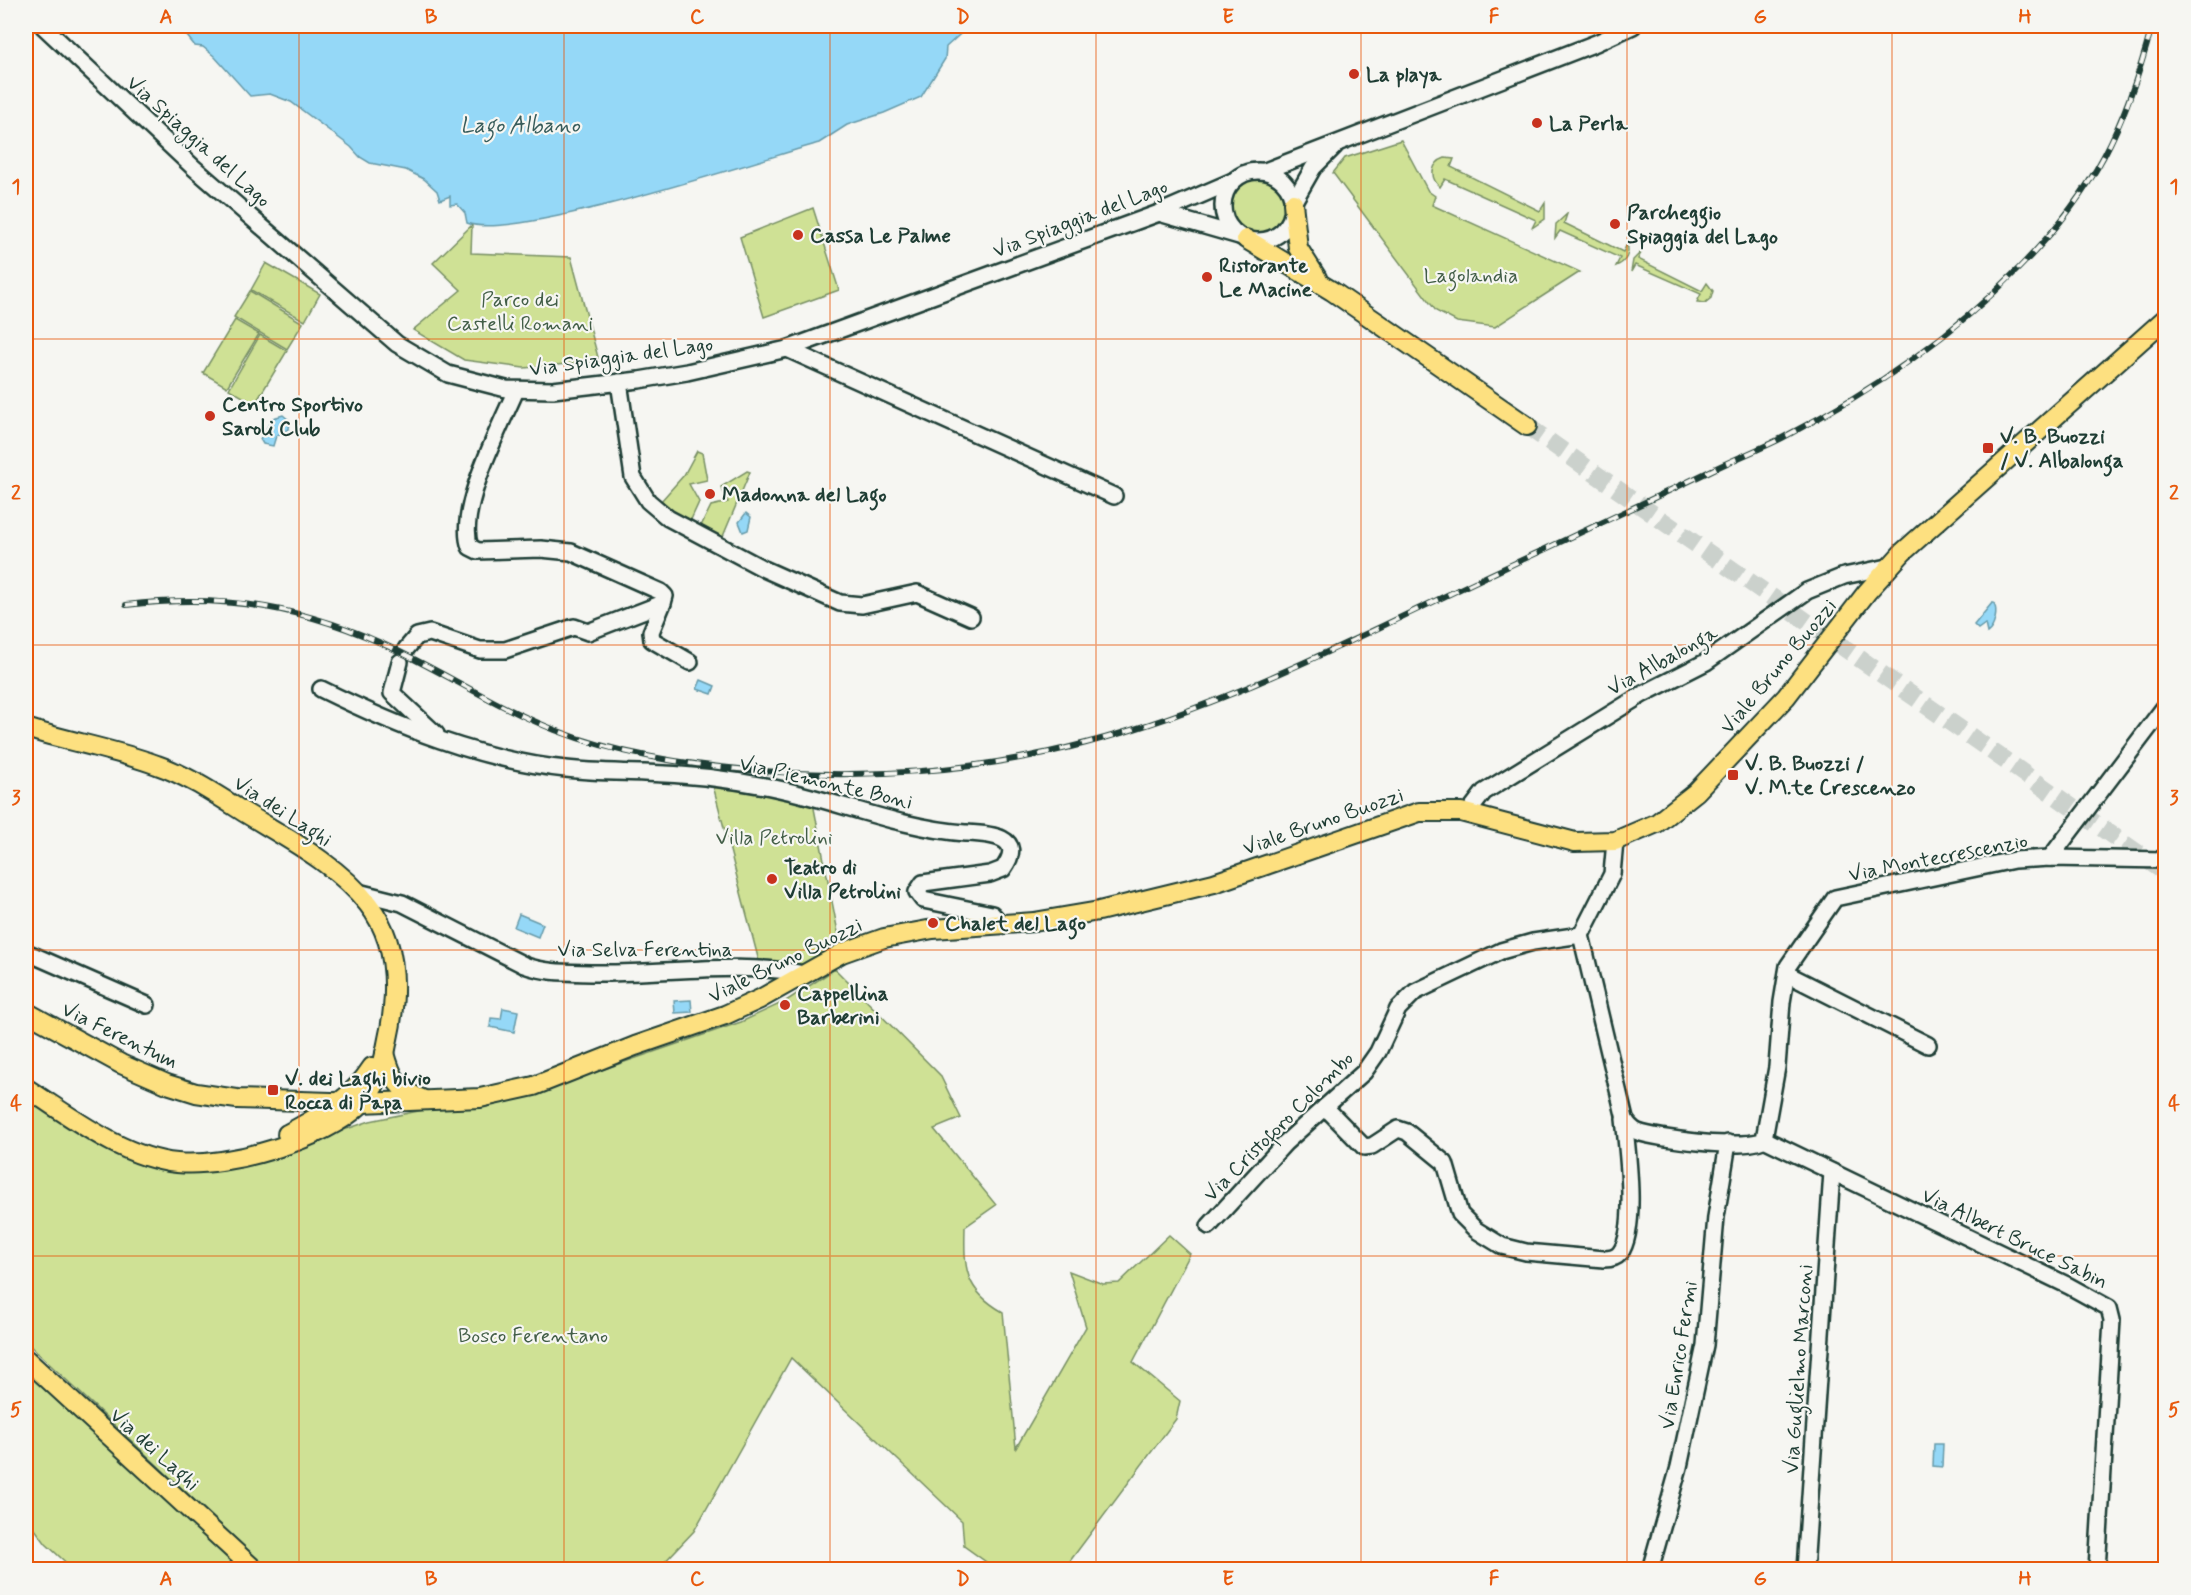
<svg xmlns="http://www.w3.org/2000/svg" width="2191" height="1595" font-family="Mynerve,sans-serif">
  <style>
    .green { fill: #cfe195; stroke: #778f64; stroke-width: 1.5 }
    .water { fill: #95d8f7; stroke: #669aa9; stroke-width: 1.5 }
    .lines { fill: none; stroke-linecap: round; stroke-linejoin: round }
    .major-tunnel { stroke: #cbd1cc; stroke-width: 18; stroke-dasharray: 18 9; stroke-linecap: butt }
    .minor-casing { stroke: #1f3d34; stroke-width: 20 }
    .major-casing { stroke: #1f3d34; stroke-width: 22 }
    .minor { stroke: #f6f6f2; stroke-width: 15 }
    .major { stroke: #fde080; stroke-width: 18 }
    .rail-casing { stroke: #1f3d34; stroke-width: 6 }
    .rail { stroke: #f6f6f2; stroke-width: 4; stroke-dasharray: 11; stroke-linecap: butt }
    .grid { fill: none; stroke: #e8590c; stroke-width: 1.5; stroke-opacity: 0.55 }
    .poi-dot { fill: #c8321e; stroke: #f6f6f2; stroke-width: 2 }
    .labels { text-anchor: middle; stroke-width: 4.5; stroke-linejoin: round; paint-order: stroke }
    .poi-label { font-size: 21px; font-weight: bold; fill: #1f3d34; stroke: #f6f6f2; text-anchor: start }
    .street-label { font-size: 21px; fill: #1f3d34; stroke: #f6f6f2 }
    .park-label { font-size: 21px; fill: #425e47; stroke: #f6f6f2 }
    .water-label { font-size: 22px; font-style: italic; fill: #375c5b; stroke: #f6f6f2 }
    .neatline { fill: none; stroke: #e8590c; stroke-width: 2 }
    .grid-label { font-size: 20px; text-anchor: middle; font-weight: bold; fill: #e8590c }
  </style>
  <rect width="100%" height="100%" fill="#f6f6f2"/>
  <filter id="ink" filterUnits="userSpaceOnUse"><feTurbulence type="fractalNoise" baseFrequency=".0167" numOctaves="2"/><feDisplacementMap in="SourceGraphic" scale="12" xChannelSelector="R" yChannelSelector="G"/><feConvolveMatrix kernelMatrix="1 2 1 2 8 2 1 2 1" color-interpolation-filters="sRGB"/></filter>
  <g filter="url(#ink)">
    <g class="green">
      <path d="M 1401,140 L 1428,191 L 1435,196 L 1432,205 L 1580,272 L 1495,327 L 1457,322 L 1436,311 L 1333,173 L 1345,158 Z"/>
      <path d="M 1445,158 L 1454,159 L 1451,167 L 1540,211 L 1545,203 L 1545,219 L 1532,228 L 1536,220 L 1445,179 L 1440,187 C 1429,177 1431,163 1445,158 Z"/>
      <circle cx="1258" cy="206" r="27"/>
      <path d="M 813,208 L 839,290 L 764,317 L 740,237 Z"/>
      <path d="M 1567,214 L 1564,223 L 1623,252 L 1627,244 C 1630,254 1626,262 1616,266 L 1620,258 L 1560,231 L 1555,238 L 1556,224 Z"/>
      <path d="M 472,225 L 471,253 L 571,257 L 599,361 L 524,368 L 464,360 L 413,330 L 461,290 L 433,263 Z"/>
      <path d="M 1642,251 L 1638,259 L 1702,291 L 1707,283 L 1713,291 L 1711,298 L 1705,303 L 1697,302 L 1701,294 L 1635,265 L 1631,272 L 1633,260 Z"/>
      <path d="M 266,263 L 320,294 L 305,321 L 251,290 Z"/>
      <path d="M 250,291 L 303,323 L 287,349 L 234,317 Z"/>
      <path d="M 235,320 L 259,334 L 227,387 L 203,373 Z"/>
      <path d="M 260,335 L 287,351 L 255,404 L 229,389 Z"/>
      <path d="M 697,451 L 702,453 L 707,480 L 689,484 L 699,502 L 689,524 L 669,511 L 661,501 L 684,475 Z"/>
      <path d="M 747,471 L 750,472 L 721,541 L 699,530 L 711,506 L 728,502 L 721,487 Z"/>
      <path d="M 711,778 L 812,798 L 842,953 L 804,974 L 761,969 Z"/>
      <path d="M 835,969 L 940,1075 L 961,1118 L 934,1129 L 996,1205 L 965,1227 C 964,1268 964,1290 1003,1312 L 1016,1448 L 1086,1327 L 1069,1271 L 1103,1284 L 1119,1283 L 1169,1235 L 1190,1254 L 1133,1362 L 1180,1401 L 1176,1419 L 1064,1569 L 996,1569 L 964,1546 L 962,1521 L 791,1358 L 694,1531 L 658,1569 L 268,1569 L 26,1342 L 26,1094 L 135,1160 L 181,1172 L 224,1171 L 370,1121 L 438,1107 L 475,1107 L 508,1102 L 741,1022 L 786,1001 Z"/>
      <path d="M 26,1369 L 243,1569 L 73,1569 L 46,1544 L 26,1517 Z"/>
    </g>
    <g class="water">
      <path d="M 179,26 L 969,26 L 946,47 L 945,59 L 921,97 L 884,113 L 847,125 L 819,143 C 759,160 513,242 467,223 L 465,213 L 457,204 L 450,205 L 450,196 L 440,200 L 437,191 L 424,179 L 406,170 L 370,163 L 360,157 L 351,147 L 291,102 L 270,94 L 250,96 L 214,56 L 203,47 L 195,46 Z"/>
      <path d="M 283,415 L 290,421 L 289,429 L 276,436 L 273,446 L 263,444 L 260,439 L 273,418 Z"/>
      <path d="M 746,513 L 751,517 L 748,530 L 743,532 L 739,522 Z"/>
      <path d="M 1992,603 L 1994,603 C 1998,611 1995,628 1987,633 L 1985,624 L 1978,629 L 1974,625 Z"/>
      <path d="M 701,680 L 715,686 L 712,694 L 697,689 Z"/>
      <path d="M 519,914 L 543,924 L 538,937 L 514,927 Z"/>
      <path d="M 691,1000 L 692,1012 L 675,1013 L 674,1001 Z"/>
      <path d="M 503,1008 L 518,1011 L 514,1032 L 490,1027 L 491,1018 L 501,1019 Z"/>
      <path d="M 1934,1444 L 1943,1444 L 1942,1467 L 1933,1466 Z"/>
    </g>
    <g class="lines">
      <path class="major-tunnel" d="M 1527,426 L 2166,873"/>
      <g class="minor-casing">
        <g id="minor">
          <path d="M 43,26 L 193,167 L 397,344 L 448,374 L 506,389 L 553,390 L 639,380 L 687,372 L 787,349 L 1159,213 L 1233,181"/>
          <path d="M 1265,171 L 1596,43 L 1633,26"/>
          <circle cx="1258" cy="206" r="35"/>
          <path d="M 1293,203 L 1313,168 L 1335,146"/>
          <path d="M 1159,213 L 1239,236"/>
          <path d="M 787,349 L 1114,496"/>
          <path d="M 619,382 L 633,477 L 648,501 L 668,518 L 764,569 L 840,603 L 862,605 L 917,593 L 971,617"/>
          <path d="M 663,603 L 651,632 L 652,640 L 690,662"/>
          <path d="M 406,649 L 417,636 L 430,633 L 480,650 L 505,650 L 574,627 L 588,632 L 663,603 L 665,596 L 661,592 L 571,552 L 541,549 L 478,551 L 470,547 C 456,511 501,425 516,390"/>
          <path d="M 400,662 L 392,693 L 436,734"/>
          <path d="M 321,689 C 398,727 480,760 566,769 C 592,772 618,772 644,773 C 686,774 729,779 770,787 C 836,800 898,828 965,833 C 986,834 1028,835 1003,869 L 990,874 L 923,883 L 917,892 L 923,900 L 992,914 L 1002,925"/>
          <path d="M 1468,813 L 1484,792 L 1643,694 L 1706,662 L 1807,591 L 1844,576 L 1888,567"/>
          <path d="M 1615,841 L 1612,874 L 1581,935 L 1625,1119 C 1628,1125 1632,1129 1638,1132 C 1657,1139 1750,1151 1764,1139 L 1777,1067 L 1782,1002 L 1788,966 L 1835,898 L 2014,860 L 2050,858 L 2166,860"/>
          <path d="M 2050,858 L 2166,705"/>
          <path d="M 358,892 L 402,903 L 524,965 C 548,974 572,972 597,973 C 665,974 737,961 804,974"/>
          <path d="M 26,952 L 147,1005"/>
          <path d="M 1787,974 L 1928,1045"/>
          <path d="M 1325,1107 L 1364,1147 L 1372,1146 L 1398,1129 L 1407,1132 L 1445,1163 L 1460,1214 L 1476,1230 L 1502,1246 L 1526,1252 L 1604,1259 C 1610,1259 1616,1258 1620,1253 C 1638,1229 1627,1148 1624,1119"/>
          <path d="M 1764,1139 L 2069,1286 L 2109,1308 L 2112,1320 L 2097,1570"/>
          <path d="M 1209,1226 L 1285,1143 L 1364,1072 L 1378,1052 L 1398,1009 L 1415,992 L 1501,951 L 1533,942 L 1581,935"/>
          <path d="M 1650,1570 L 1679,1467 L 1705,1345 L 1716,1217 L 1728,1143"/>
          <path d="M 1805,1570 L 1832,1172"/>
        </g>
      </g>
      <g class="major-casing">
        <g id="major">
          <path d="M 1293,203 L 1298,248 L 1317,278"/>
          <path d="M 1246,239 L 1332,291 L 1527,426"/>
          <path d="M 26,728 C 69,742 114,749 157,765 C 189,776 218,796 247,814 C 288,839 338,865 368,904 C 400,944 398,996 387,1044 C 383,1066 377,1089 360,1105 C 323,1140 228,1168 177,1163 C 121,1157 72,1117 26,1088"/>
          <path d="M 26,1012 L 121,1064 L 167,1084 L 196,1093 L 237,1099 L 362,1103 L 480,1098 L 534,1086 L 635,1046 L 725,1015 L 760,999 L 842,953 L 884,938 L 933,929 L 1034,922 L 1099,911 L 1214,883 L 1419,812 L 1461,812 L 1575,842 L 1615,841 L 1657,823 L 1696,792 L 1786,697 L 1867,592 L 1903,552 L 2166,318"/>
          <path d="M 385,1053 C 391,1076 398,1091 422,1099"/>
          <path d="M 287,1134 C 320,1116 352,1099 372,1067"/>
          <path d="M 26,1359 L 255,1570"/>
        </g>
      </g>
      <use href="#minor" class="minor"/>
      <use href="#major" class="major"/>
      <g class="rail-casing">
        <path id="rail" d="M 126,605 C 225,593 308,607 398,651 C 451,677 500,708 555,730 C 617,754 683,764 749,770 C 860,780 979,772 1086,743 C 1231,705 1361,635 1496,572 C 1567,539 1638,506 1708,472 C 1732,460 1758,450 1782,438 C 1869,393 1951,338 2019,268 C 2094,192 2125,128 2152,26"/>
      </g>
      <use href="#rail" class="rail"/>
    </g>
  </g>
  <path class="grid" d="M 299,26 L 299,1570M 564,26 L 564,1570M 830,26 L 830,1570M 1096,26 L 1096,1570M 1361,26 L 1361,1570M 1627,26 L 1627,1570M 1892,26 L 1892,1570M 26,339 L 2166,339M 26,645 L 2166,645M 26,950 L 2166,950M 26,1256 L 2166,1256"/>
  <g class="poi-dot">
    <circle cx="1354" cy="74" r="6"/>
    <circle cx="1537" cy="123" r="6"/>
    <circle cx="1615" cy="224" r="6"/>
    <circle cx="798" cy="235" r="6"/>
    <circle cx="1207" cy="277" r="6"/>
    <circle cx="210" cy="416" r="6"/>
    <rect x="1982" y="442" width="12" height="12" rx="3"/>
    <circle cx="710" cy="494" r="6"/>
    <rect x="1727" y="769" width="12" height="12" rx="3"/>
    <circle cx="772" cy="879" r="6"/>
    <circle cx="933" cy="923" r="6"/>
    <circle cx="785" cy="1005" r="6"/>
    <rect x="267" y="1084" width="12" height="12" rx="3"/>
  </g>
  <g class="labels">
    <g class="poi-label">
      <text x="1366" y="81">La playa</text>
      <text x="1549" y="130">La Perla</text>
      <text x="1627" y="219">Parcheggio<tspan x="1627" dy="24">Spiaggia del Lago</tspan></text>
      <text x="810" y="242">Cassa Le Palme</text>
      <text x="1219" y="272">Ristorante<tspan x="1219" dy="24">Le Macine</tspan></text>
      <text x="222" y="411">Centro Sportivo<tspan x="222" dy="24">Saroli Club</tspan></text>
      <text x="2000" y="443">V. B. Buozzi<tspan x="2000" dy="24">/ V. Albalonga</tspan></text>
      <text x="722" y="501">Madonna del Lago</text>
      <text x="1745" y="770">V. B. Buozzi /<tspan x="1745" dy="24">V. M.te Crescenzo</tspan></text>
      <text x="784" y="874">Teatro di<tspan x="784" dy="24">Villa Petrolini</tspan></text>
      <text x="945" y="930">Chalet del Lago</text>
      <text x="797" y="1000">Cappellina<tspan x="797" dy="24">Barberini</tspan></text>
      <text x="285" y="1085">V. dei Laghi bivio<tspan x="285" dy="24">Rocca di Papa</tspan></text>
    </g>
    <g class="street-label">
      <text transform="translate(199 141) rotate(42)" y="7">Via Spiaggia del Lago</text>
      <text transform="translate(1080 218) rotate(-21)" y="7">Via Spiaggia del Lago</text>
      <text transform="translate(621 356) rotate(-8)" y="7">Via Spiaggia del Lago</text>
      <text transform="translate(1662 660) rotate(-29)" y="7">Via Albalonga</text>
      <text transform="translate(1778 666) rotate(-50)" y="7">Viale Bruno Buozzi</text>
      <text transform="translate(826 782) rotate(13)" y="7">Via Piemonte Boni</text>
      <text transform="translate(283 811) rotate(33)" y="7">Via dei Laghi</text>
      <text transform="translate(1323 821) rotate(-19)" y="7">Viale Bruno Buozzi</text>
      <text transform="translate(1938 857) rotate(-11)" y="7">Via Montecrescenzio</text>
      <text x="645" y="956">Via Selva Ferentina</text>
      <text transform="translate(785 960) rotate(-26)" y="7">Viale Bruno Buozzi</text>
      <text transform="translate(120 1035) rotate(26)" y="7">Via Ferentum</text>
      <text transform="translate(1278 1126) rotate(-45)" y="7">Via Cristoforo Colombo</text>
      <text transform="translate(2015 1238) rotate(26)" y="7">Via Albert Bruce Sabin</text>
      <text transform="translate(1678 1355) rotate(-81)" y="7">Via Enrico Fermi</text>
      <text transform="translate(1798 1369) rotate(-86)" y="7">Via Guglielmo Marconi</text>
      <text transform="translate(155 1449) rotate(42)" y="7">Via dei Laghi</text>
    </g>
    <g class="park-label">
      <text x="1471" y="282">Lagolandia</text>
      <text x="520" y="306">Parco dei<tspan x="520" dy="24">Castelli Romani</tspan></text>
      <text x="774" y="844">Villa Petrolini</text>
      <text x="533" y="1342">Bosco Ferentano</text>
    </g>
    <g class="water-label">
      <text x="520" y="132">Lago Albano</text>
    </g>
  </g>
  <rect width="2191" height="1595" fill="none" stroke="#f6f6f2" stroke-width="66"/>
  <rect x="33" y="33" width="2125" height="1529" class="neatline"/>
  <g class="grid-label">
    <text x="166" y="23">A</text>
    <text x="431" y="23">B</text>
    <text x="697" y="23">C</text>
    <text x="963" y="23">D</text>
    <text x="1228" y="23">E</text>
    <text x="1494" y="23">F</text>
    <text x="1760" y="23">G</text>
    <text x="2025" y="23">H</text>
    <text x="16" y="193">1</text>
    <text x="2174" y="193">1</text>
    <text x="16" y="499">2</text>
    <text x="2174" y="499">2</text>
    <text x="16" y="804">3</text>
    <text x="2174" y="804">3</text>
    <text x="16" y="1110">4</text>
    <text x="2174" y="1110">4</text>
    <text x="16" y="1416">5</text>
    <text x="2174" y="1416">5</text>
    <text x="166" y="1585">A</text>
    <text x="431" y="1585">B</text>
    <text x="697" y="1585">C</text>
    <text x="963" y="1585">D</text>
    <text x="1228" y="1585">E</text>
    <text x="1494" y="1585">F</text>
    <text x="1760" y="1585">G</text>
    <text x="2025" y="1585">H</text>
  </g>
</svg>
